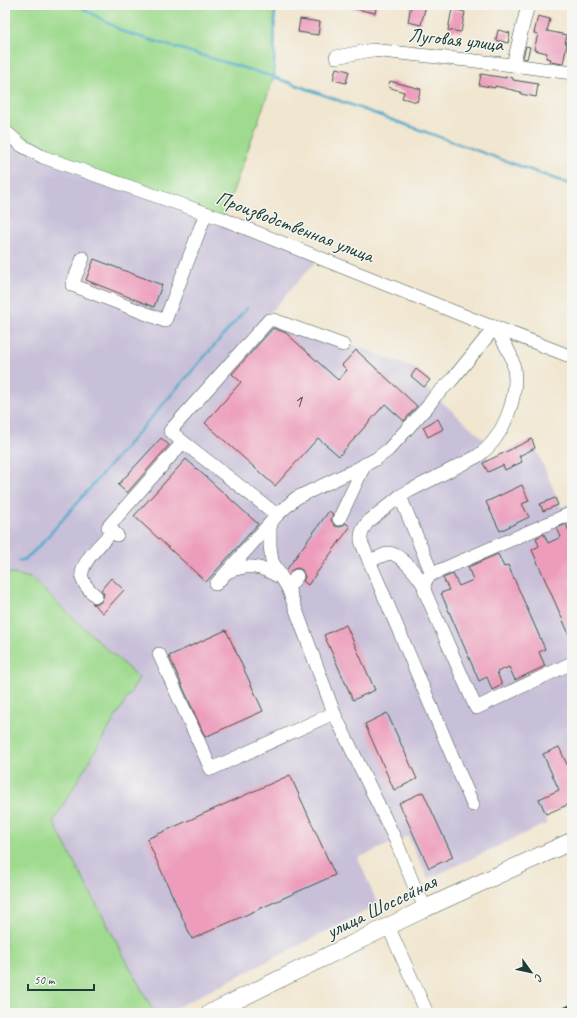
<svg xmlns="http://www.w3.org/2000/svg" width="577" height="1018" font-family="Caveat,sans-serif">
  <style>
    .industrial { fill: #c8bfd8 }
    .green { fill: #9fda8e; stroke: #5f8c61 }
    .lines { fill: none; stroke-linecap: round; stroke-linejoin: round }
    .stream { stroke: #4aa9c9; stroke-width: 2.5 }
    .building { fill: #ed9cbb }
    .minor-casing { stroke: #3e564b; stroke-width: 14 }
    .major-casing { stroke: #3e564b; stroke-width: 18 }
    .minor { stroke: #fff; stroke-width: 13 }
    .major { stroke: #fff; stroke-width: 17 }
    .rail { stroke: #1f3d34; stroke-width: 2.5 }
    .labels { text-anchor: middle; stroke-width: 3; stroke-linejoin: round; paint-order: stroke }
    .number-label { font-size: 18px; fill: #525556 }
    .street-label { font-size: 20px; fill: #1f3d34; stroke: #f6f6f2 }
  </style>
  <rect width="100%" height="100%" fill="#f6f6f2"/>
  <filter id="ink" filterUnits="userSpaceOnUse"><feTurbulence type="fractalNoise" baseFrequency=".025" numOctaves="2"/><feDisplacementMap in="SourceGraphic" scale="8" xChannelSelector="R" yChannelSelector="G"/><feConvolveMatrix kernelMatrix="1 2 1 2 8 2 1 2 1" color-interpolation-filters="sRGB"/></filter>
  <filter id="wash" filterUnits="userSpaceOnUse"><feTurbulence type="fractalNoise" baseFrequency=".012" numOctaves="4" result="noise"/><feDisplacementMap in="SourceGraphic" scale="16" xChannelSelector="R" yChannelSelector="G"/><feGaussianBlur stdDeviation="0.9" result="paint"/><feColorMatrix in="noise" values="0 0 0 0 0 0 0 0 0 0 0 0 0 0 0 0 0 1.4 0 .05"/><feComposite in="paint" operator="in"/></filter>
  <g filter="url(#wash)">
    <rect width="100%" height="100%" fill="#f1e6cf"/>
    <path class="industrial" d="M 5,131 L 320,257 L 266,317 L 269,316 L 352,344 L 416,369 L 412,376 L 485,440 L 482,445 L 489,460 L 532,439 L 561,507 L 572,503 L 572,803 L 546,814 L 547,823 L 428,879 L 408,836 L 358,858 L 378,905 L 166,1013 L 154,1013 L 53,822 L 139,678 L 72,617 L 31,578 L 5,572 Z"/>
    <g class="green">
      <path d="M 5,5 L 275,5 L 274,77 L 223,219 L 43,157 L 5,131 Z"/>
      <path d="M 5,572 L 31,578 L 72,617 L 139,678 L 53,822 L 154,1013 L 5,1013 Z"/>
    </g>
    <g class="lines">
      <g class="stream">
        <path d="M 77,5 L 124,32 L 274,77 L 275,5"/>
        <path d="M 274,77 L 572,185"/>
        <path d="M 18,561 L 26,559 L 42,543 L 247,308"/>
      </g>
    </g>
    <g id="blocks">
      <g class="building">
        <path d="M 352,5 L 377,5 L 375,13 L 351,8 Z"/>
        <path d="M 411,5 L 426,5 L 421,25 L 408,22 Z"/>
        <path d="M 452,9 L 465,12 L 461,32 L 448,30 Z"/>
        <path d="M 538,16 L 550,19 L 547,31 L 567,35 L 565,43 L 567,44 L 563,64 L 550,62 L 551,59 L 546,58 L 547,53 L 534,50 L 538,34 L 534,33 Z"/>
        <path d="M 300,19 L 320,22 L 318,35 L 298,32 Z"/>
        <path d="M 498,30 L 510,33 L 508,43 L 496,40 Z"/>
        <path d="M 526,46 L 530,47 L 527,59 L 523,58 Z"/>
        <path d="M 336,68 L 349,71 L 346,83 L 333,80 Z"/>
        <path d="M 481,74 L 506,78 L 506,76 L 513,78 L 513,80 L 538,84 L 536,97 L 521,94 L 521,92 L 495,86 L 495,88 L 479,85 Z"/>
        <path d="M 390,81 L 421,89 L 417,102 L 402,98 L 404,92 L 388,87 Z"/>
        <path d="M 94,259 L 162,285 L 154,307 L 86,280 Z"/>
        <path d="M 273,328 L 286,333 L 338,380 L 347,370 L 342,365 L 356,350 L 417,406 L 404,421 L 385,404 L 339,456 L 318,438 L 275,486 L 205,423 L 241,382 L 232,374 Z"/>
        <path d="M 416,369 L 430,380 L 424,387 L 411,376 Z"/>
        <path d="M 438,419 L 443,429 L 428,437 L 423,427 Z"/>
        <path d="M 161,438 L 169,445 L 127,493 L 118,485 Z"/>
        <path d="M 532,439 L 535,448 L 519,456 L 522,462 L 505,470 L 503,465 L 488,472 L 483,463 Z"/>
        <path d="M 186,459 L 258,524 L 206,582 L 134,516 Z"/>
        <path d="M 522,485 L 529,501 L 522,504 L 529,517 L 500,531 L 486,502 Z"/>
        <path d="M 555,498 L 558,505 L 543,511 L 540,504 Z"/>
        <path d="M 329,511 L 333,514 L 331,520 L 335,526 L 340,527 L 346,523 L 350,527 L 308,585 L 303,581 L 305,577 L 302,570 L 298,568 L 294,569 L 290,572 L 287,569 Z"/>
        <path d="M 566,524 L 570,534 L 572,533 L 572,641 L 532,550 L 539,546 L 536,538 L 544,534 L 548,543 L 561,537 L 557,528 Z"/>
        <path d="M 498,554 L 504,567 L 508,565 L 545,649 L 539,652 L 545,666 L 515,680 L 509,667 L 497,672 L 502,685 L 492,690 L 487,677 L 479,681 L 441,593 L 449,590 L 443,578 L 453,574 L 459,586 L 473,580 L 468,567 Z"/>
        <path d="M 111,578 L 124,590 L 103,613 L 92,603 L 98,604 L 102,601 L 104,594 L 101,590 Z"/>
        <path d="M 346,625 L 375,690 L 353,700 L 324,635 Z"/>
        <path d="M 226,630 L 263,711 L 205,737 L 169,656 Z"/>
        <path d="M 387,713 L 417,779 L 394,790 L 365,724 Z"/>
        <path d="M 559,747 L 572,775 L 572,803 L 546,814 L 539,799 L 559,790 L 543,754 Z"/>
        <path d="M 290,775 L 335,875 L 192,939 L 147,839 Z"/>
        <path d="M 423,792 L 453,857 L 429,868 L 399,803 Z"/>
      </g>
    </g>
  </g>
  <g filter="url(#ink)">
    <use href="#blocks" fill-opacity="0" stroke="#3e564b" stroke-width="1"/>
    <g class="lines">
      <g class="minor-casing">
        <g id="minor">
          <path d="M 336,57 L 372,50 L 513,65 L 572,73"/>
          <path d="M 513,65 L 528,5"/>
          <path d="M 5,131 L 21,145 L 43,157 L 223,219 L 487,325 L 495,327 L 572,357"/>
          <path d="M 83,258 L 72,285 L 165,321 L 206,213"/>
          <path d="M 400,496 L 432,574"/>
          <path d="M 572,513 L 432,574 C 425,579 423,584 425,592 L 476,708 L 572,663"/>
          <path d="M 277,515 L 183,442 L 170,431 L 269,320 L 274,320 L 343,345"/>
          <path d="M 339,519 L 365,464"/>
          <path d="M 117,535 L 108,527 L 183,442"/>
          <path d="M 369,561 L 389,553 C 401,554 419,576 424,586"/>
          <path d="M 227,572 C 249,563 261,566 281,578"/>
          <path d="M 216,584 L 272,521"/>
          <path d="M 288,588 L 297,576"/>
          <path d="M 96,596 C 90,591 84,585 82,578 C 79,563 103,542 113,531"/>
          <path d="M 159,654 L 211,769 L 334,713"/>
          <path d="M 426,908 L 415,888 L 396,841 L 334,713 L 288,588 L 272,561 L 270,546 L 270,528 L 272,521 L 277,515 L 296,498 L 357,469 L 376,459 L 388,450 L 428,406 L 435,396 L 451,381 L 495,327 C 500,337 509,349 512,359 C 522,392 504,439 476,457 L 409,491 L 400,496 L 368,522 C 362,529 359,536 362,544 L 473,805"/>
          <path d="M 388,926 L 427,1013"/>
        </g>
      </g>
      <g class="major-casing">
        <path id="major" d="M 210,1013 L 426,908 L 572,841"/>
      </g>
      <use href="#minor" class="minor"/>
      <use href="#major" class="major"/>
      <path class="rail" d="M 555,1013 L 572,1005"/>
    </g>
  </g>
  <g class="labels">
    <g class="number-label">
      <text x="298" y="407">1</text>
    </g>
    <g class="street-label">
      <text transform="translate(456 39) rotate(6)" y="7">Луговая улица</text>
      <text transform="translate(295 226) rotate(21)" y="7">Производственная улица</text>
      <text transform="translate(381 906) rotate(-26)" y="7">улица Шоссейная</text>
    </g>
  </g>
  <rect width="577" height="1018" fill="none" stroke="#f6f6f2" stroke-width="20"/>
  <g transform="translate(531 972) rotate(123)" stroke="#f6f6f2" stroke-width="3" paint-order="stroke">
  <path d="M0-3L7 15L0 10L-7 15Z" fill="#1f3d34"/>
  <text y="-6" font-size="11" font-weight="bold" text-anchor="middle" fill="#1f3d34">С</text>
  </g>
  <path d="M28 984v6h66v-6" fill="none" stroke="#1f3d34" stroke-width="2"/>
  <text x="34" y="984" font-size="12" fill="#1f3d34" stroke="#f6f6f2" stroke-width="3" paint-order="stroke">50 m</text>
</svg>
